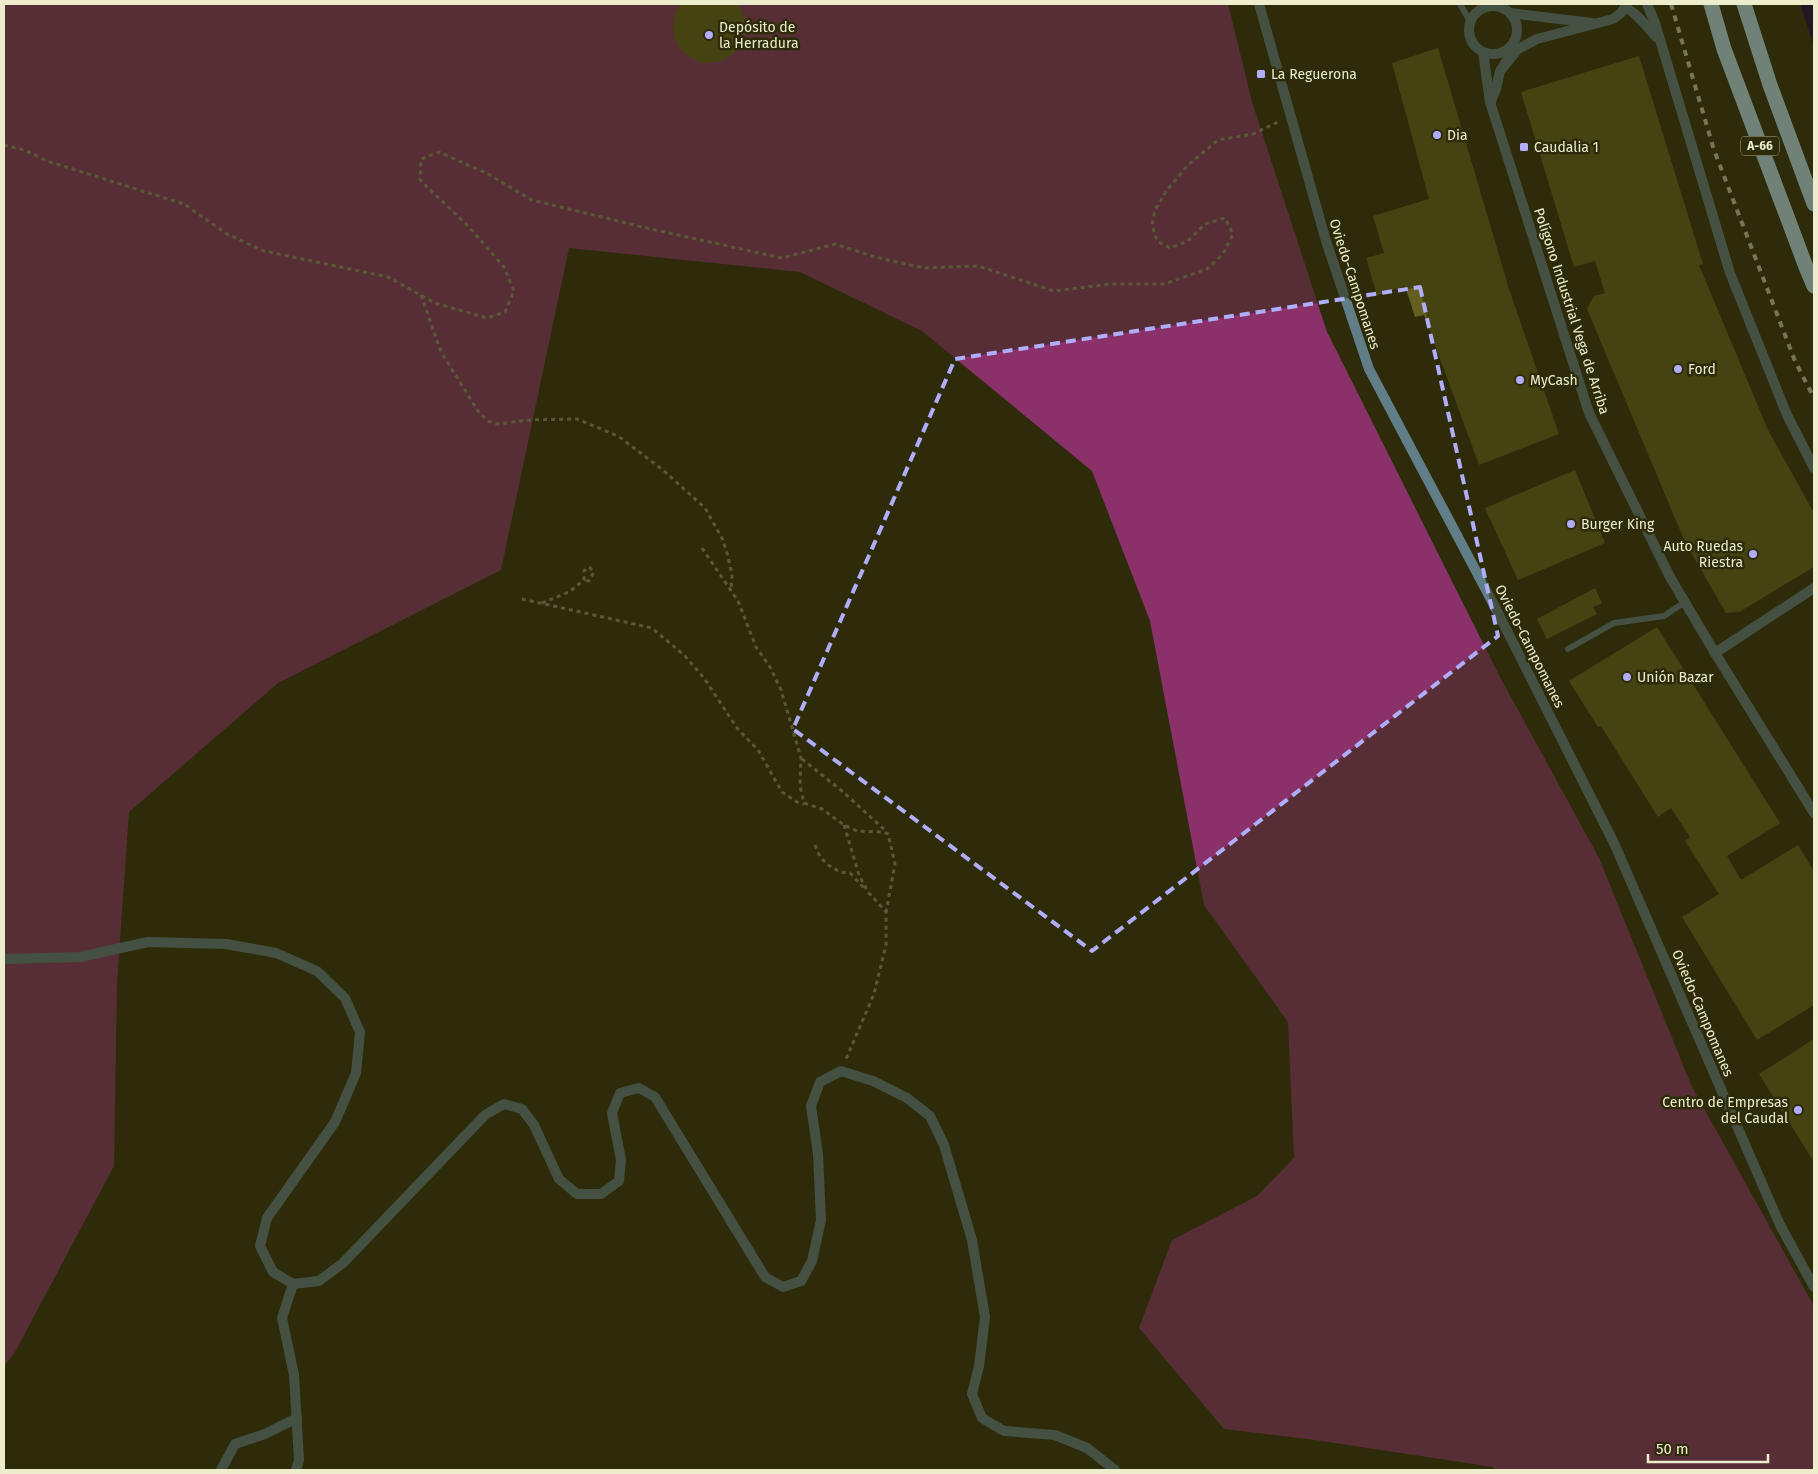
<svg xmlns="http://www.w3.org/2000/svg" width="1818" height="1474" font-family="'Fira Sans',sans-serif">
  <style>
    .forest { fill: #8b316a }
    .water { fill: #150143 }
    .building { fill: #645f21 }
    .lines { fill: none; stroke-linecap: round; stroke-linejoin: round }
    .path { stroke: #908e6e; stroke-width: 3; stroke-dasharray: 4 4; stroke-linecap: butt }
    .service { stroke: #607d88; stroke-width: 6 }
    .minor { stroke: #607d88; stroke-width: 10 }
    .tertiary { stroke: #607d88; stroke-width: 10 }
    .motorway { stroke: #c2ecfe; stroke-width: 15 }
    .rail { stroke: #d0cfaf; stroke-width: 4; stroke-dasharray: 6 6; stroke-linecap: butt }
    .marked { fill: none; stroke: #b0aefa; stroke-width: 4; stroke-dasharray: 10 6; stroke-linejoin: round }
    .poi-dot { fill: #b0aefa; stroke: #2e2b0a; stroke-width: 2 }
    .labels { text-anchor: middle; stroke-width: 5; stroke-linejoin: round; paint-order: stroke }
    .shield { fill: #2e2b0a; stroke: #b4b292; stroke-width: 1 }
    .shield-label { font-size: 12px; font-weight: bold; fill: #edeccc }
    .poi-label { font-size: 14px; fill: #edeccc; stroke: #2e2b0a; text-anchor: start }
    .street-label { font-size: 14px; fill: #edeccc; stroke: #2e2b0a }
  </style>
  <rect width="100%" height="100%" fill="#2e2b0a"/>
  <path class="forest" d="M 4,4 L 1228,4 L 1252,102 L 1327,332 L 1500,677 L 1599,858 L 1692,1087 L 1814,1306 L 1814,1470 L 1495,1470 L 1493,1467 L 1315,1440 L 1224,1429 L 1139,1328 L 1172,1240 L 1257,1196 L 1294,1158 L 1288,1022 L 1204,905 L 1150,621 L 1092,471 L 922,331 L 800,272 L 569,248 L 501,570 L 278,683 L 129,812 L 117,983 L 114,1166 L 15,1352 L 4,1366 Z"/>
  <path class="water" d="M 1800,4 L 1814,4 L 1814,46 Z"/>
  <g class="building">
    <path d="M 681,4 L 738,4 L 742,10 L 746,21 L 745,33 L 742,44 L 734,53 L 724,60 L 712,63 L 699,62 L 688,56 L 679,48 L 674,36 L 673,24 L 676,12 Z"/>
    <path d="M 1438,48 L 1509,289 L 1559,434 L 1479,465 L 1424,315 L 1415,317 L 1405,286 L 1377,295 L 1366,258 L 1384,253 L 1373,216 L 1429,199 L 1392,63 Z"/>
    <path d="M 1639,56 L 1703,264 L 1699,265 L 1768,430 L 1814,513 L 1814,567 L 1739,612 L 1726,613 L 1685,542 L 1587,309 L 1594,296 L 1605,293 L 1595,261 L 1574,267 L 1521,92 Z"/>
    <path d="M 1575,470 L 1605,543 L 1518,580 L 1485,508 Z"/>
    <path d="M 1595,588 L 1602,603 L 1593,607 L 1597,614 L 1547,639 L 1537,619 Z"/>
    <path d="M 1657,627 L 1780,823 L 1727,856 L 1741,880 L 1798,845 L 1814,871 L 1814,1005 L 1757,1040 L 1682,917 L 1719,894 L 1685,841 L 1690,837 L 1671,808 L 1658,817 L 1601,726 L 1598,727 L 1569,681 Z"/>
    <path d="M 1814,1039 L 1814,1162 L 1759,1074 Z"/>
  </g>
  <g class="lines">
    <g class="path">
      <path d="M 4,145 L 24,150 L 47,161 L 184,204 L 227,234 L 264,251 L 388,277 L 435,303 L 487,318 L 505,312 L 514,291 L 504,267 L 468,226 L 420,180 L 421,159 L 439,152 L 488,174 L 532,200 L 642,227 L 782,258 L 835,244 L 875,257 L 924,268 L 978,266 L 1054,291 L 1111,284 L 1164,284 L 1207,269 L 1223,254 L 1233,234 L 1225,218 L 1205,224 L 1188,241 L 1170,248 L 1157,241 L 1152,225 L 1155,210 L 1167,190 L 1188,165 L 1218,140 L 1253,134 L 1280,121"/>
      <path d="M 421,295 L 441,352 L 478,411 L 488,421 L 497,424 L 528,420 L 577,419 L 618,436 L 663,470 L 705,508 L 722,538 L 727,553 L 732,575 L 731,590"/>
      <path d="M 702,548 L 738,601 L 756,647 L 770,667 L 781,690 L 801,758 L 800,786 L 804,803 L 822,809 L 844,825 L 857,831 L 883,832 L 888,834 L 895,864 L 886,912"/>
      <path d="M 522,599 L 652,628 L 685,656 L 704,678 L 737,728 L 758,750 L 782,792 L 797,802 L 804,804"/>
      <path d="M 542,603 L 569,592 L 584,580 L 584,571 L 589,567 L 594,572 L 589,581 L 584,580"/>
      <path d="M 802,759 L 842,791 L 886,831"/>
      <path d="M 844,825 L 859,875 L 868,892 L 886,912 L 886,945 L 874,994 L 846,1059"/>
      <path d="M 815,845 L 820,857 L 828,865 L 840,872 L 850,873 L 864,888"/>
    </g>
    <g class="service">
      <path d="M 1460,4 L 1470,21"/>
      <path d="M 1497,4 L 1499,7"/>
      <path d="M 1502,65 L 1514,41"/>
      <path d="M 1568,649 L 1614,623 L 1664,616 L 1685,602"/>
    </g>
    <g class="minor">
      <path d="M 1647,4 L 1655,23 L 1730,273 L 1787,415 L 1814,468"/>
      <circle cx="1493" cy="30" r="24"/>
      <path d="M 1625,7 C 1639,15 1646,26 1656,37"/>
      <path d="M 1510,13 L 1592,23"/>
      <path d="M 1483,52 L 1490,102 L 1589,413 L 1670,577 L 1715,653 L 1814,813"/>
      <path d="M 1491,101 L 1496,89 L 1500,71 L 1518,49 L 1537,39 L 1613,19 L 1621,13 L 1627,4"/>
      <path d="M 1715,653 L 1814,588"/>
      <path d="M 221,1470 L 235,1444 L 265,1434 L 297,1418"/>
    </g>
    <g class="tertiary">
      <path d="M 1259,4 L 1326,241 L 1369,369 L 1495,607 L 1614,843 L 1780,1225 L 1814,1287"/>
      <path d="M 4,959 L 80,957 L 148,942 L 226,944 L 276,953 L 317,971 L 345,998 L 360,1032 L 356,1073 L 335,1122 L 267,1218 L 260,1246 L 273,1272 L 293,1284 L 319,1281 L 343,1263 L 485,1115 L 504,1104 L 522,1109 L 534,1125 L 559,1179 L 577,1194 L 601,1194 L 619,1181 L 621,1160 L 612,1113 L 620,1093 L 639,1088 L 655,1097 L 765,1277 L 783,1287 L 801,1281 L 812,1261 L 821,1220 L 818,1154 L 811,1106 L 820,1082 L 841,1071 L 873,1081 L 907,1098 L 930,1116 L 944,1145 L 972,1240 L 985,1317 L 979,1366 L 972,1394 L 982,1418 L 1004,1431 L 1055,1435 L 1087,1448 L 1115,1470"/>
      <path d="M 293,1284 L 282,1318 L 294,1375 L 299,1460 L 296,1470"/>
    </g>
    <g class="motorway">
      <path d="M 1711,4 L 1724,49 L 1806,267 L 1814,286"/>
      <path d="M 1744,4 L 1770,85 L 1814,204"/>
    </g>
    <path class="rail" d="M 1671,4 L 1714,150 L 1795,361 L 1814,398"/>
  </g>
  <path d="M0 0H1818V1474H0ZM 1420,287 L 1498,636 L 1092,951 L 793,729 L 955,359 Z" fill="#2e2b0a" fill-opacity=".55" fill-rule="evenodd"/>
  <path class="marked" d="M 1420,287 L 1498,636 L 1092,951 L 793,729 L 955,359 Z"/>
  <g class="poi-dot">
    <circle cx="709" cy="35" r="5"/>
    <rect x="1256" y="69" width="10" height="10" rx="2.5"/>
    <circle cx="1437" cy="135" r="5"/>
    <rect x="1519" y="142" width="10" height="10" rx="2.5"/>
    <circle cx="1678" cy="369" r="5"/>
    <circle cx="1520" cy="380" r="5"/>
    <circle cx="1571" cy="524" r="5"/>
    <circle cx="1753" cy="554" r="5"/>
    <circle cx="1627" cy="677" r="5"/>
    <circle cx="1798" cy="1110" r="5"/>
  </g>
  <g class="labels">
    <rect class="shield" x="1741" y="136.5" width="38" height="19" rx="4"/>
    <g class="shield-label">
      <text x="1760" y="150">A-66</text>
    </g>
    <g class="poi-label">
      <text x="719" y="32">Depósito de<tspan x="719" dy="16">la Herradura</tspan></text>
      <text x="1271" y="79">La Reguerona</text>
      <text x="1447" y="140">Dia</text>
      <text x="1534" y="152">Caudalia 1</text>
      <text x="1688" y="374">Ford</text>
      <text x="1530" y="385">MyCash</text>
      <text x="1581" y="529">Burger King</text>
      <text x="1743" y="551" text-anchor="end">Auto Ruedas<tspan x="1743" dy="16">Riestra</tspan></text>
      <text x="1637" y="682">Unión Bazar</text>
      <text x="1788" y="1107" text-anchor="end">Centro de Empresas<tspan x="1788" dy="16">del Caudal</tspan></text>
    </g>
    <g class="street-label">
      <text transform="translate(1355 284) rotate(72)" y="5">Oviedo-Campomanes</text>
      <text transform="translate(1572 311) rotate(72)" y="5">Polígono Industrial Vega de Arriba</text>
      <text transform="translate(1530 646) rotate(63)" y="5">Oviedo-Campomanes</text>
      <text transform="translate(1703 1013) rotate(67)" y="5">Oviedo-Campomanes</text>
    </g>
  </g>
  <rect width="1818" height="1474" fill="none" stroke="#edeccc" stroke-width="10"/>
  <path d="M1648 1454v8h120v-8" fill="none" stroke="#edeccc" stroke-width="2.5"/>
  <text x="1656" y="1454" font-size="15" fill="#edeccc" stroke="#2e2b0a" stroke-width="4" paint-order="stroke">50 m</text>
</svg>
